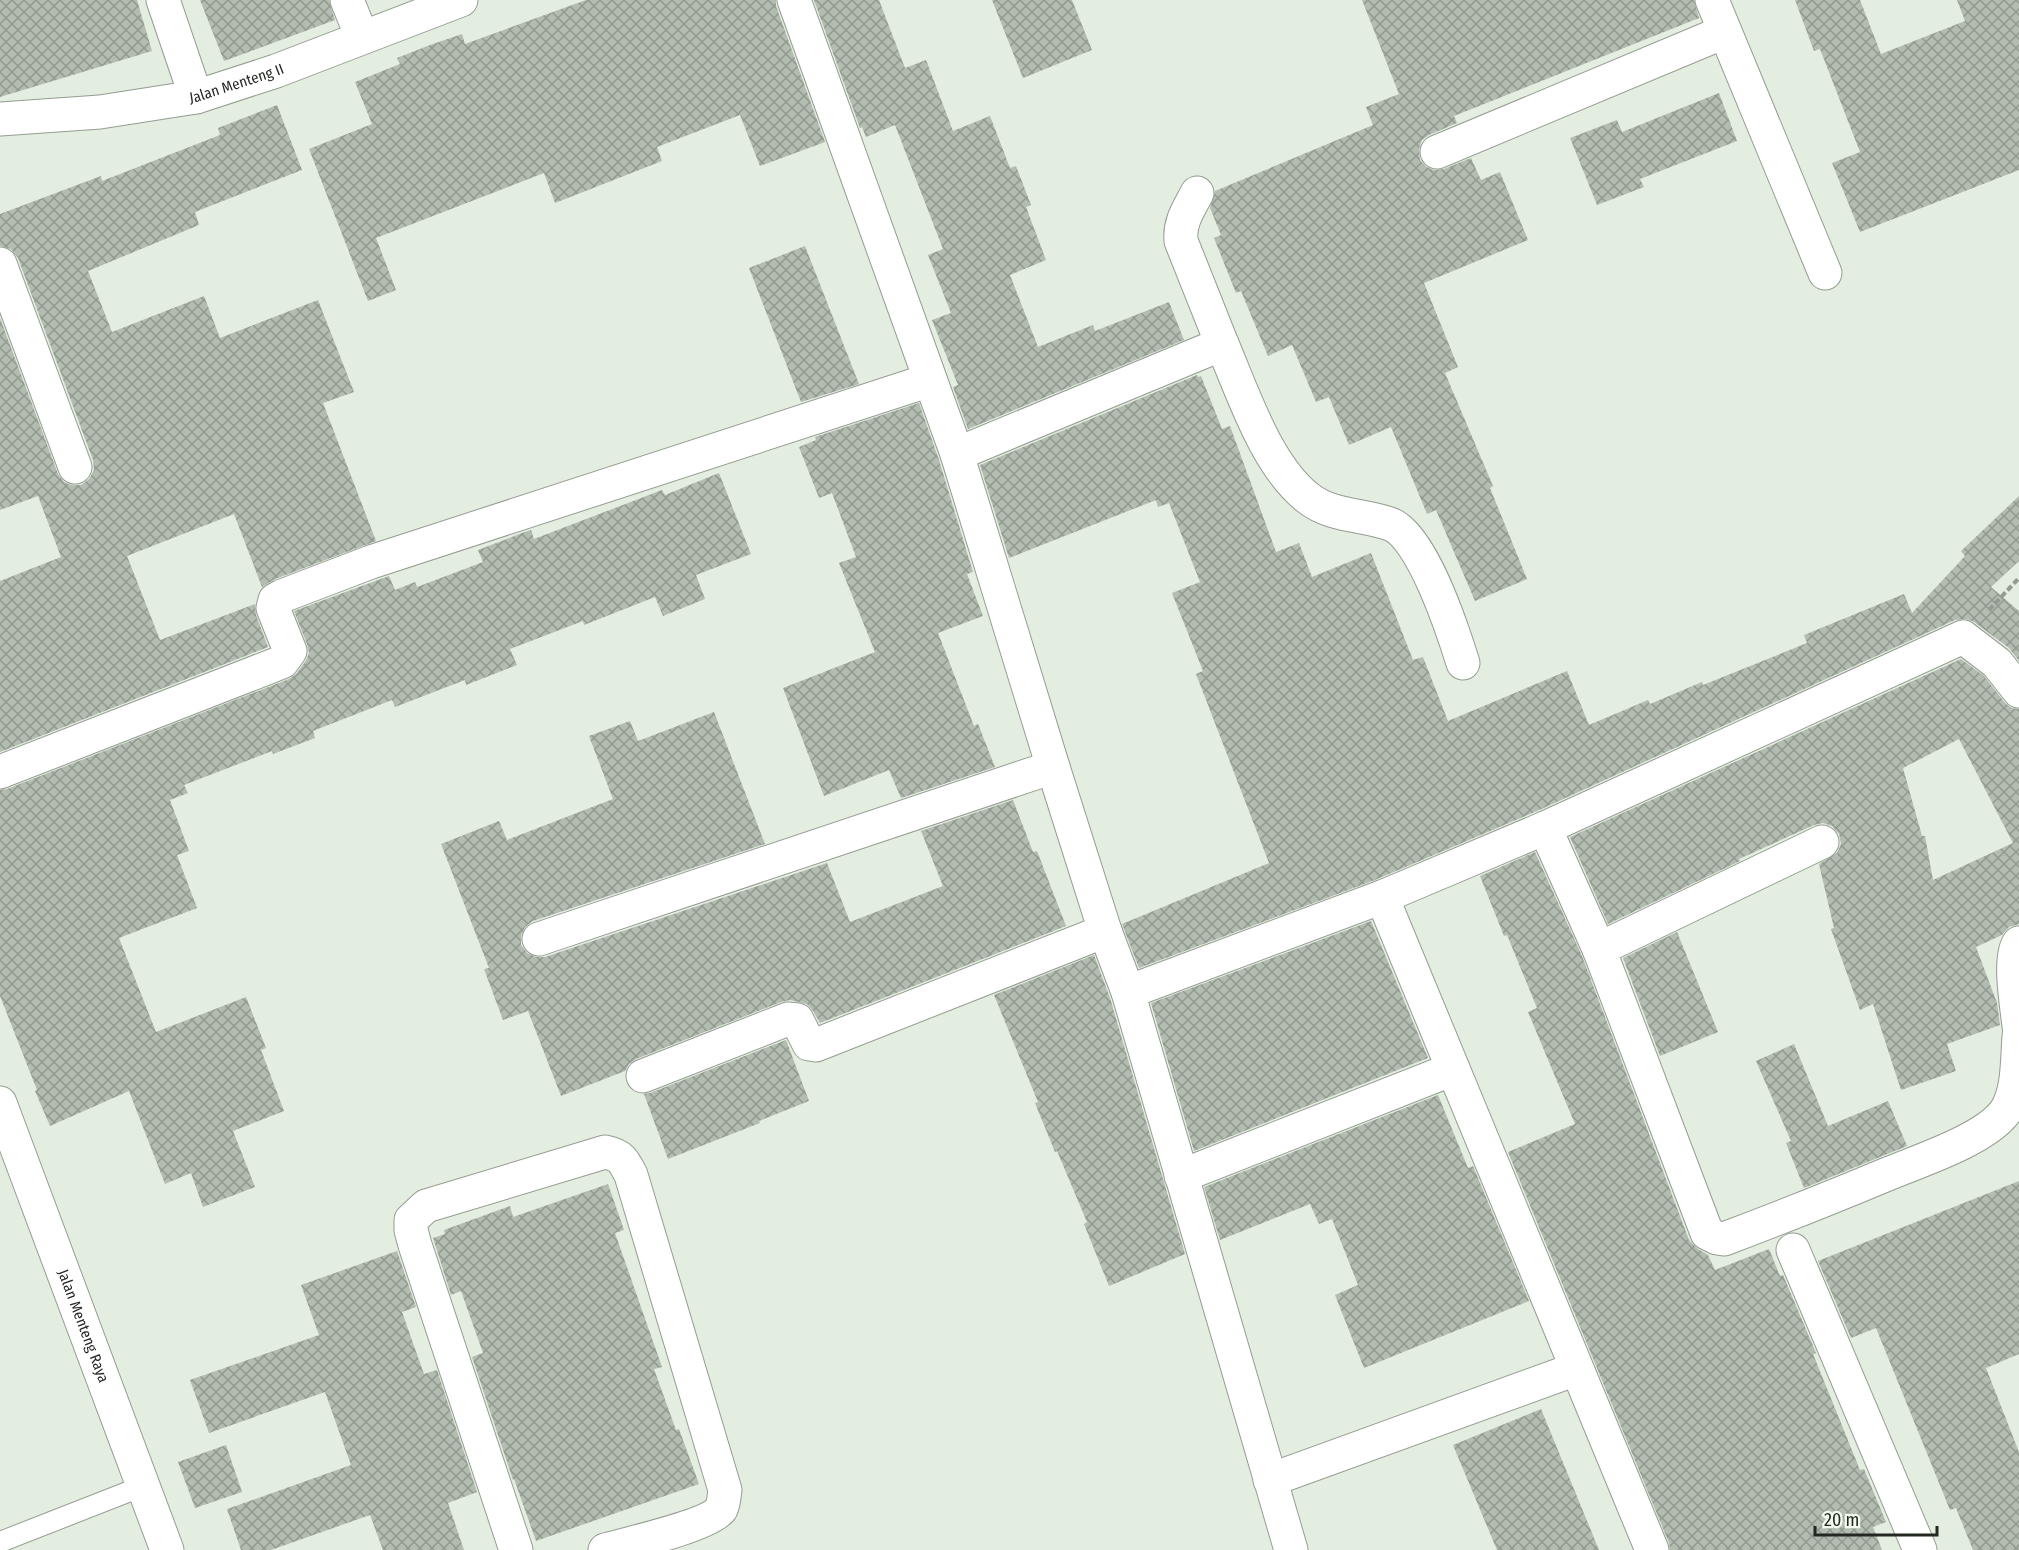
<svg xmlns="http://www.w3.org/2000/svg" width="2019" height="1550" font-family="'Fira Sans Condensed',sans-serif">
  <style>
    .building { fill: url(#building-cross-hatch); fill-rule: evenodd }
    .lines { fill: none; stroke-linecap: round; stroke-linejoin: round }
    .lane-casing { stroke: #949d91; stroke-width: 22 }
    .street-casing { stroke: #949d91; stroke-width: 35 }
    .secondary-casing { stroke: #949d91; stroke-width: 35 }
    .path { stroke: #939a91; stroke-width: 4; stroke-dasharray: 6 3; stroke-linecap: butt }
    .lane { stroke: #fff; stroke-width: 20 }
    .street { stroke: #fff; stroke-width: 33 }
    .secondary { stroke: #fff; stroke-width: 33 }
    .labels { text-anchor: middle; stroke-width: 4.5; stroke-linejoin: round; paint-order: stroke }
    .street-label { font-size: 15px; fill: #242823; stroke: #f1fbee }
  </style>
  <defs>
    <pattern id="building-cross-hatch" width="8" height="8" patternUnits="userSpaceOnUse" patternTransform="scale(1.5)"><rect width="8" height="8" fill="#b3bcb0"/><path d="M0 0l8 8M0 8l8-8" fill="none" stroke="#91998f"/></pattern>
  </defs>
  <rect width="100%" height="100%" fill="#e3ede0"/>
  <g class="building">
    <path d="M 0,0 L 137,0 L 152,51 L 0,97 Z"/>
    <path d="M 200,0 L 329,0 L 335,20 L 224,61 Z"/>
    <path d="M 586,0 L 776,0 L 776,6 L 825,142 L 760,166 L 740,115 L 657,147 L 662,161 L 555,203 L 544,173 L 376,238 L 396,290 L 368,301 L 309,149 L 372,124 L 355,82 L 400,64 L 397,58 L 430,45 L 462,34 L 465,44 Z"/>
    <path d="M 814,0 L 879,0 L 905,68 L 926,60 L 953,131 L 990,116 L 1010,168 L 1016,166 L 1031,205 L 1026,207 L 1046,260 L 1010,275 L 1038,347 L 1093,325 L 1095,331 L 1169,302 L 1184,340 L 968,429 L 953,387 L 958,385 L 932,320 L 951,313 L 928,255 L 943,249 L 895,125 L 866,137 L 862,127 L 860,128 Z"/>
    <path d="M 992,0 L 1072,0 L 1092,50 L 1023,78 Z"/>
    <path d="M 1362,0 L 1694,0 L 1699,18 L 1454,116 L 1457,123 L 1429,135 L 1422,140 L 1419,149 L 1420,160 L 1426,167 L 1434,170 L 1444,169 L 1471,158 L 1481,180 L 1500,172 L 1528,240 L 1424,283 L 1458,367 L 1445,373 L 1493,486 L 1490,488 L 1527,579 L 1475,601 L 1436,510 L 1427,514 L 1391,427 L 1349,445 L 1329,397 L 1316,402 L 1292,345 L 1268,356 L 1241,291 L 1236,293 L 1214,238 L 1221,235 L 1210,208 L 1215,191 L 1373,125 L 1366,107 L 1399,94 Z"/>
    <path d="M 1795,0 L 1860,0 L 1881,54 L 1965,21 L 1957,0 L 2019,0 L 2019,170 L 1860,232 L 1832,163 L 1860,152 L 1820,49 L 1814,51 Z"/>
    <path d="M 1719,93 L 1737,141 L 1640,179 L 1644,187 L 1597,205 L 1570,138 L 1617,120 L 1622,132 Z"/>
    <path d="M 277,105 L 302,170 L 195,212 L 199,225 L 88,271 L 112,332 L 204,296 L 220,338 L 318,300 L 354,392 L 323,403 L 376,541 L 275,579 L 262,587 L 234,514 L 127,556 L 160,640 L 255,604 L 256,615 L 268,647 L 0,752 L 0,581 L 61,557 L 38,496 L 0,510 L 0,318 L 58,474 L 64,482 L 71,485 L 81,485 L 89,479 L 94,470 L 93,460 L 18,258 L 11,249 L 0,246 L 0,214 L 101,176 L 102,181 L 220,135 L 218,128 Z"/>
    <path d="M 805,246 L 859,384 L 801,402 L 749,268 Z"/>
    <path d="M 1197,375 L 1198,377 L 1201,376 L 1222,429 L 1230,426 L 1276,552 L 1299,543 L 1312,577 L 1371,553 L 1413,660 L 1423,657 L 1448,721 L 1567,671 L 1589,725 L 1648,700 L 1650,704 L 1702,682 L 1703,685 L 1807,643 L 1804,635 L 1904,594 L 1912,613 L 1965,556 L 1961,551 L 2019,496 L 2019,561 L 1991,587 L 2019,611 L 2019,661 L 2009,648 L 1974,622 L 1966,619 L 1955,620 L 1537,811 L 1375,880 L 1139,968 L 1122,924 L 1269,863 L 1196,674 L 1203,671 L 1172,593 L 1200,582 L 1169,503 L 1158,507 L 1156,500 L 1009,558 L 980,465 Z"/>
    <path d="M 919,403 L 939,460 L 973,572 L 967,574 L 983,616 L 938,633 L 974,726 L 978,724 L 995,767 L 901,798 L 889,770 L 824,796 L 783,688 L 875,652 L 839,563 L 856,557 L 832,493 L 819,498 L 799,447 L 816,440 L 815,437 Z"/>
    <path d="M 719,473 L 751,554 L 696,575 L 705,599 L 663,616 L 655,597 L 584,625 L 583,621 L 510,649 L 517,665 L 466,685 L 465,680 L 395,707 L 392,700 L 313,731 L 315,738 L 273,754 L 272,751 L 184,785 L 188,793 L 170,800 L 189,851 L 177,855 L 197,908 L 119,938 L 156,1032 L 246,997 L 266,1048 L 261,1050 L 284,1111 L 233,1131 L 255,1187 L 203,1207 L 191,1173 L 165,1184 L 129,1091 L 50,1126 L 35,1091 L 37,1090 L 0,996 L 0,790 L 7,789 L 289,679 L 297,673 L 305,662 L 309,653 L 307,644 L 294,611 L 389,576 L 395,590 L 415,582 L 417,587 L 483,562 L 478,550 L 522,533 L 531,530 L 534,539 L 662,490 L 665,495 Z"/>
    <path d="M 1961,659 L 1984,676 L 2005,703 L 2012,708 L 2019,709 L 2019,924 L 2009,927 L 2002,935 L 1976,947 L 1997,1003 L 2000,1025 L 1947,1044 L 1956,1071 L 1901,1090 L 1873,1004 L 1860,1010 L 1831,929 L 1834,928 L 1819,864 L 1837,853 L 1841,844 L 1839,834 L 1832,826 L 1823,823 L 1814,825 L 1739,859 L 1740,861 L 1608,924 L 1570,837 ZM 1959,739 L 2013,843 L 1933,880 L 1925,836 L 1922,836 L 1903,768 Z"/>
    <path d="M 714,712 L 765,844 L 533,921 L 525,927 L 521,936 L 521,945 L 527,953 L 536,957 L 545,957 L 827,863 L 850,922 L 943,886 L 921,831 L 1013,800 L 1033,852 L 1037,851 L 1066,926 L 820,1023 L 813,1011 L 807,1004 L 790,1000 L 781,1002 L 636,1059 L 629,1064 L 625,1071 L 561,1096 L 528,1011 L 503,1020 L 484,969 L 489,968 L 441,844 L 499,821 L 507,840 L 613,799 L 589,736 L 630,721 L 638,741 Z"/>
    <path d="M 1535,852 L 1582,956 L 1689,1240 L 1698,1249 L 1708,1255 L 1715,1270 L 1769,1249 L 1780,1276 L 1783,1275 L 1816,1353 L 1813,1354 L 1860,1470 L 1864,1469 L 1886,1522 L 1873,1527 L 1882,1550 L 1670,1550 L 1669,1543 L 1508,1152 L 1575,1124 L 1528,1012 L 1537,1008 L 1507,935 L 1504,936 L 1480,876 Z"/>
    <path d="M 1371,921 L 1428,1058 L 1194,1151 L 1151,1003 Z"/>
    <path d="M 1677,932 L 1718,1032 L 1660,1056 L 1623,958 Z"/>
    <path d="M 1094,955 L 1110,998 L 1185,1254 L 1109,1286 L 1084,1224 L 1087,1222 L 1057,1151 L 1055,1152 L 1035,1103 L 1038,1102 L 994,995 Z"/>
    <path d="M 786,1040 L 809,1101 L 759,1121 L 760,1123 L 668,1159 L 644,1094 L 650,1093 Z"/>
    <path d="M 1794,1044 L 1828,1126 L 1888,1101 L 1907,1146 L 1804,1188 L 1786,1143 L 1791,1141 L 1756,1061 Z"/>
    <path d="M 1438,1095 L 1468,1168 L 1473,1166 L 1529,1301 L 1364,1368 L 1335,1295 L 1358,1285 L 1332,1219 L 1319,1224 L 1310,1204 L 1220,1240 L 1204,1187 Z"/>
    <path d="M 2019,1181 L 2019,1354 L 1986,1368 L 2019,1452 L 2019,1550 L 1973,1550 L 1956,1508 L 1950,1510 L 1876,1328 L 1851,1338 L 1818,1261 Z"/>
    <path d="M 608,1184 L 624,1230 L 615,1233 L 662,1367 L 654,1369 L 676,1430 L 679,1429 L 699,1484 L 536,1541 L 514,1479 L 513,1480 L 472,1357 L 483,1353 L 461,1291 L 451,1295 L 433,1238 L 445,1234 L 444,1230 L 510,1206 L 513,1217 Z"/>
    <path d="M 397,1251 L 416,1307 L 402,1312 L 424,1374 L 437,1370 L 477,1492 L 448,1503 L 464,1550 L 383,1550 L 370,1515 L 271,1550 L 241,1550 L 227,1509 L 351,1465 L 325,1392 L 209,1433 L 190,1380 L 319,1335 L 301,1285 Z"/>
    <path d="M 1541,1409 L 1599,1550 L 1497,1550 L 1453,1445 Z"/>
    <path d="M 226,1445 L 242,1492 L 195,1508 L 178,1462 Z"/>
  </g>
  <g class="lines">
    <g class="lane-casing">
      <path id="lane" d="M 0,1542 L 143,1486"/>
    </g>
    <g class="street-casing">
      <g id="street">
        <path d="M 163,0 L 196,97"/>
        <path d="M 347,0 L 362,37"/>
        <path d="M 794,0 L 957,454 L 1053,767 L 1105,931 L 1128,992 L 1291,1550"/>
        <path d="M 1712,0 L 1825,273"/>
        <path d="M 1437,152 L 1724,32"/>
        <path d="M 1197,193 C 1189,209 1179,222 1181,241 L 1222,344"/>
        <path d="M 0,264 L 75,467"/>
        <path d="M 957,454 L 1222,344 C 1243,393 1266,465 1308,498 C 1332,517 1362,514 1390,524 C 1422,535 1453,631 1463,663"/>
        <path d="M 0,772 L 282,662 L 290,651 L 273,608 L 275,600 L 282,596 L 371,562 L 930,380"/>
        <path d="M 1545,828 L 1599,949 L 1707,1233 L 1717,1238 L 1724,1239 C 1780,1218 1835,1196 1890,1173 C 1922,1160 1985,1139 2005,1112 C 2019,1091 2017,1060 2019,1036"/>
        <path d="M 1382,897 L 1652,1550"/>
        <path d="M 539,939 L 1053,767"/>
        <path d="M 2019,943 C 2008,956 2017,1008 2019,1026"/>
        <path d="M 1599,949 L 1822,842"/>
        <path d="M 1128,992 L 1382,897 L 1545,828 L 1963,637 L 1997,663 L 2019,691"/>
        <path d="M 643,1076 L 788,1019 L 797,1020 L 809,1044 L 816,1045 L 1105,931"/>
        <path d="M 1181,1176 L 1453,1069"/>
        <path d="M 1793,1250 L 1920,1550"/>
        <path d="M 1270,1480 L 1576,1369"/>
        <path d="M 516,1550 L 415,1245 L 411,1230 L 411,1220 L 426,1206 L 605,1152 C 621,1155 624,1161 631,1175 L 725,1490 C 724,1496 724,1503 721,1509 C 710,1525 627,1544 605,1550"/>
      </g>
    </g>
    <g class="secondary-casing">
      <g id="secondary">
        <path id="s1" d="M 0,119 L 100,112 L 196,97 L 276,71 L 461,0"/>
        <path id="s2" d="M 0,1103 L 167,1550"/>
      </g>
    </g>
    <path class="path" d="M 1989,610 L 2019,578"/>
    <use href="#lane" class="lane"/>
    <use href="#street" class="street"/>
    <use href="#secondary" class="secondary"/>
  </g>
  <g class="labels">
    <g class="street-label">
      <text dy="5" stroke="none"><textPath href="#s1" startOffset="240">Jalan Menteng II</textPath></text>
      <text dy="5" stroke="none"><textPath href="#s2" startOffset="238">Jalan Menteng Raya</textPath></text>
    </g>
  </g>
  <path d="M1815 1526v9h122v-9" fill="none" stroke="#242823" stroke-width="3"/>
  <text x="1824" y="1526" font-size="18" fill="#242823" stroke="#f1fbee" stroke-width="4.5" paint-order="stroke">20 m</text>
</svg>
